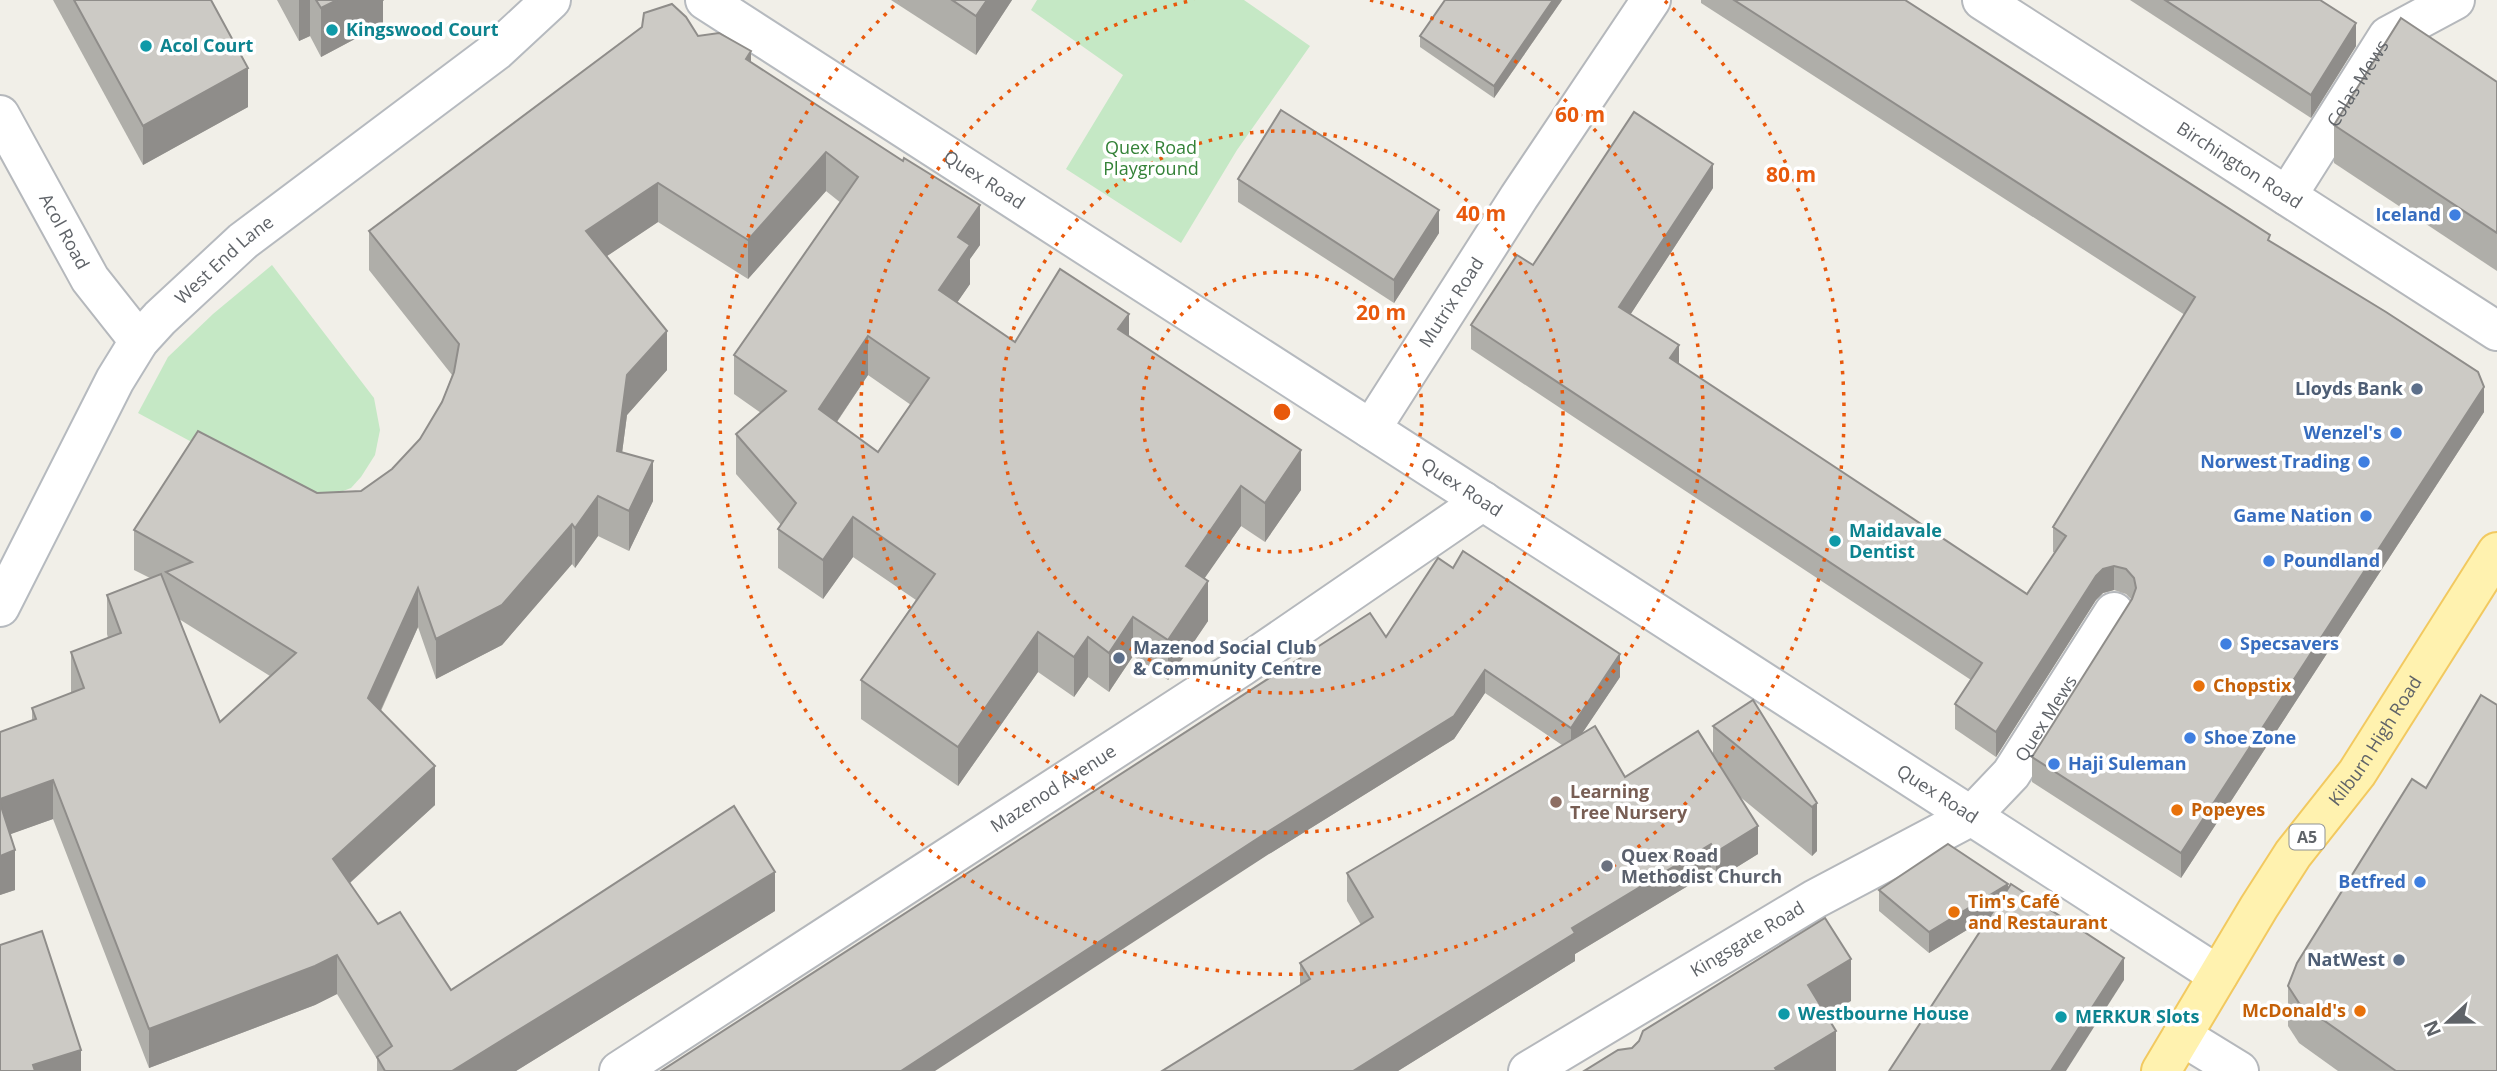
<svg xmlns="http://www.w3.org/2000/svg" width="2497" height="1071" font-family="'Open Sans',sans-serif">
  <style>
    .green { fill: #c5e8c5 }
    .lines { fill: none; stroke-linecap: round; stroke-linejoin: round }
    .street-casing { stroke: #b5b8bc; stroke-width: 42 }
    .secondary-casing { stroke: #b6babf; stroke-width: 42 }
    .primary-casing { stroke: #f2c960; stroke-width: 42 }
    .street { stroke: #fff; stroke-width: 38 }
    .secondary { stroke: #fff; stroke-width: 38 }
    .primary { stroke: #fff2af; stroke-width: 38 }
    .wall { fill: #afaea9; fill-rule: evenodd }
    .shaded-wall { fill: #8f8d8a }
    .building { fill: #cccac5; stroke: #8f8d8a; stroke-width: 2; fill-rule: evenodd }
    .ring { fill: none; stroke: #e8590c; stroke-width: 3.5; stroke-dasharray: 3.5 7 }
    .culture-dot { fill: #0f9aa8; stroke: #fff; stroke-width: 2.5 }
    .shop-dot { fill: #3f7fe0; stroke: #fff; stroke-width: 2.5 }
    .service-dot { fill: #5c6f8a; stroke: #fff; stroke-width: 2.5 }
    .food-dot { fill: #e8710a; stroke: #fff; stroke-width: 2.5 }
    .education-dot { fill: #8d6e63; stroke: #fff; stroke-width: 2.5 }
    .worship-dot { fill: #6b7280; stroke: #fff; stroke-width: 2.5 }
    .labels { text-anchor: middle; stroke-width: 7; stroke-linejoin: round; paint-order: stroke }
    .shield { fill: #fff; stroke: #8f9295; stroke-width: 2 }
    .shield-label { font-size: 16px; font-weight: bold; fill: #5f6368 }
    .culture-label { font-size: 18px; font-weight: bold; fill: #0d838f; stroke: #fff; text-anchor: start }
    .street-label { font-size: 18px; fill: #5f6368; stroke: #fff }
    .park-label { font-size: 18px; fill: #348238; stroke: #fff }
    .shop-label { font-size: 18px; font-weight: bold; fill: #366cbe; stroke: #fff; text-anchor: end }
    .service-label { font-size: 18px; font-weight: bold; fill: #4e5e75; stroke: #fff; text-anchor: end }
    .food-label { font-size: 18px; font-weight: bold; fill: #c56008; stroke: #fff; text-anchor: start }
    .education-label { font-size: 18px; font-weight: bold; fill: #785e54; stroke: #fff; text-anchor: start }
    .worship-label { font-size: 18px; font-weight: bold; fill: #5b616d; stroke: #fff; text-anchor: start }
    .centre { fill: #e8590c; stroke: #fff; stroke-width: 3.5 }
    .ring-label { font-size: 21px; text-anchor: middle; font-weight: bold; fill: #e8590c; stroke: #fff; stroke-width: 7; stroke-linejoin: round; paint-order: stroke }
  </style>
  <rect width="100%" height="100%" fill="#f1efe8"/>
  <g class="green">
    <path d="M 1037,0 L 1244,0 L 1310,46 L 1237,150 L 1181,243 L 1066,169 L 1123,75 L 1031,10 Z"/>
    <path d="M 272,265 L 374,398 L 380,430 L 375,455 L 361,477 L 351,488 L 335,494 L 320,496 L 273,486 L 138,413 L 168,357 L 213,314 Z"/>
  </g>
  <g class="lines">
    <g class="street-casing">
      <g id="street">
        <path id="s1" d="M 1982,0 L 2497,331"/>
        <path id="s2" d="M 0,115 L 90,279 L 139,341"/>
        <path id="s3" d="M 2287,196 L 2388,36 L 2455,0"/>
        <path id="s4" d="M 1371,429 L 1519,197 L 1651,0"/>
        <path d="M 2182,1036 L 2239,1071"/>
        <path id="s5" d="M 619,1071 L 1241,667 L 1483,501"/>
        <path id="s6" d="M 1528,1071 L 1815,899 L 1970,817 L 2011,774 L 2114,612"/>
      </g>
    </g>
    <g class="secondary-casing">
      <g id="secondary">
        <path id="s7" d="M 705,0 L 2218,975"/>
        <path id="s8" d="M 0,607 L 115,380 L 139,341 L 160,318 L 243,241 L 496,51 L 551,0"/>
      </g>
    </g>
    <g class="primary-casing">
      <g id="primary">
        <path id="s9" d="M 2161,1071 L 2259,907 L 2293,854 L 2357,773 L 2497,552"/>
      </g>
    </g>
    <use href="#street" class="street"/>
    <use href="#secondary" class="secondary"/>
    <use href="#primary" class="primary"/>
  </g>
  <g class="wall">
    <path d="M 53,0 L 211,0 L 248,107 L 143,165 Z"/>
    <path d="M 277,0 L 384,0 L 383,1 L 383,24 L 321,57 L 310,36 L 299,41 Z"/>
    <path d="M 891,0 L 1012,0 L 976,55 Z"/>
    <path d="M 1562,0 L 1494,98 L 1420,47 L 1420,36 Z"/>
    <path d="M 1701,0 L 1905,0 L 2270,242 L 2484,412 L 2181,878 L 2032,782 L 2032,757 L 2132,600 L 2126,594 L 2114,590 L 2103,593 L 2096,600 L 1996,757 L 1955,729 L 1955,704 L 1971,680 L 1471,349 L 1471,325 L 1533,265 L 1713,188 L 1630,315 L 1679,364 L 2027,594 L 2055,553 L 2053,552 L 2053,527 L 2185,315 L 1701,3 Z"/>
    <path d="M 2130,0 L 2320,0 L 2356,46 L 2311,118 Z"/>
    <path d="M 698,36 L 751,63 L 980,245 L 970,259 L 970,284 L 957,302 L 1015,342 L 1129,336 L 1301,490 L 1265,542 L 1241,526 L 1204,578 L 1208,621 L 1168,680 L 1133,656 L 1109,692 L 1088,677 L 1074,697 L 1038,672 L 958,786 L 861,719 L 861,680 L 916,600 L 853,557 L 823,599 L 778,568 L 778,529 L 781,525 L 736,474 L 736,434 L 761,413 L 734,394 L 734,355 L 841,203 L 826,191 L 748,279 L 658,222 L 607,256 L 667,370 L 627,415 L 622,453 L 653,501 L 629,551 L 598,536 L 575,568 L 572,564 L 502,645 L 436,679 L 418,627 L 381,711 L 435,805 L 350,883 L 378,924 L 451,990 L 775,911 L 516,1071 L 377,1071 L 377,1059 L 337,994 L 315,1005 L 149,1068 L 53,819 L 10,834 L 15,890 L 0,895 L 0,732 L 32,721 L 32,708 L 71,693 L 71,652 L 108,638 L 107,634 L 107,595 L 150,578 L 134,570 L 134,530 L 317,493 L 361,491 L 392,469 L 420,439 L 442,402 L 452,375 L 369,270 L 369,231 ZM 868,375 L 911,405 L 878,452 L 837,422 ZM 179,619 L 270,676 L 220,722 Z"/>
    <path d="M 2497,82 L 2497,271 L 2334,163 L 2334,125 Z"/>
    <path d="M 1238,179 L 1439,233 L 1394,303 L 1238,202 Z"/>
    <path d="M 1386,637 L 1620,677 L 1582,733 L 1625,777 L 1713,754 L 1713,726 L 1817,803 L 1817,851 L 1812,856 L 1739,796 L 1758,854 L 1716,880 L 1711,872 L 1575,954 L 1575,961 L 1398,1071 L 1162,1071 L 1300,985 L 1300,963 L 1361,925 L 1347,901 L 1347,873 L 1562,745 L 1485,693 L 1454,739 L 1269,854 Z"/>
    <path d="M 2008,888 L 2124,980 L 1990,916 L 1929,953 L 1879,911 L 1879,890 Z"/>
    <path d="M 2288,986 L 2497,1071 L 2338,1071 L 2299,1043 L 2288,1026 Z"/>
  </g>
  <g class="shaded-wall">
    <path d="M 299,0 L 310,0 L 310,36 L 299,41 Z"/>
    <path d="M 337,0 L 384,0 L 383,1 L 383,24 L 321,57 L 321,8 Z"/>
    <path d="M 987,0 L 1012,0 L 976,55 L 976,16 Z"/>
    <path d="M 1553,0 L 1562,0 L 1494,98 L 1494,86 Z"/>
    <path d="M 2356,23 L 2356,46 L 2311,118 L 2311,95 Z"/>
    <path d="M 751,51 L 751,90 L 746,59 Z"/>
    <path d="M 248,68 L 248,107 L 143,165 L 143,126 Z"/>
    <path d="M 826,152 L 826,191 L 748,279 L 748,240 Z"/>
    <path d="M 1713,164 L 1713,188 L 1619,332 L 1619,307 Z"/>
    <path d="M 658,183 L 658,222 L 586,270 L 586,231 Z"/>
    <path d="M 980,205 L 980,245 L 970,259 L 970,284 L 939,329 L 939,290 L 958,237 Z"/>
    <path d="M 1439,210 L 1439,233 L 1394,303 L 1394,280 Z"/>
    <path d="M 1129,314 L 1129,353 L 1118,329 Z"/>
    <path d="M 667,331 L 667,370 L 627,415 L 617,491 L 617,451 L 627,375 Z"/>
    <path d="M 868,336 L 868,375 L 819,448 L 819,409 Z"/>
    <path d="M 1679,345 L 1679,370 L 1670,358 Z"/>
    <path d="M 2484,387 L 2484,412 L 2181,878 L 2181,853 Z"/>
    <path d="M 1301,450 L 1301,490 L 1265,542 L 1265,503 Z"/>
    <path d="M 653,461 L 653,501 L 629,551 L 629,511 Z"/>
    <path d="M 1241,486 L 1241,526 L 1186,605 L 1186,566 Z"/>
    <path d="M 598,496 L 598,536 L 575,568 L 575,528 Z"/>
    <path d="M 853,517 L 853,557 L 823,599 L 823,560 Z"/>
    <path d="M 572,524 L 572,564 L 502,645 L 436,679 L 436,639 Z"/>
    <path d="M 2114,566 L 2114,590 L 2103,593 L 2096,600 L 1996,757 L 1996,732 L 2096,576 L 2103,569 Z"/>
    <path d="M 1208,581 L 1208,621 L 1168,680 L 1168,640 Z"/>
    <path d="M 418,588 L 418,627 L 368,738 L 368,698 Z"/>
    <path d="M 1133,617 L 1133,656 L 1109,692 L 1109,653 Z"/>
    <path d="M 1038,632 L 1038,672 L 958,786 L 958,747 Z"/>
    <path d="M 1088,637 L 1088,677 L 1074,697 L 1074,657 Z"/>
    <path d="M 1620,654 L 1620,677 L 1571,750 L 1571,728 Z"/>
    <path d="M 1485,670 L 1485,693 L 1454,739 L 1269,854 L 935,1071 L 901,1071 Z"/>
    <path d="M 435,766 L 435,805 L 333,898 L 333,859 Z"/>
    <path d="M 53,780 L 53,819 L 0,838 L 0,799 Z"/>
    <path d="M 1817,803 L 1817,851 L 1812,856 L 1812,807 Z"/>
    <path d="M 1758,826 L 1758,854 L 1716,880 L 1716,852 Z"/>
    <path d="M 1711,844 L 1711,872 L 1575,954 L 1575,961 L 1398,1071 L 1353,1071 L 1572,928 Z"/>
    <path d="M 15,850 L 15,890 L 0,895 L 0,856 Z"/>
    <path d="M 775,872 L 775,911 L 516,1071 L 452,1071 Z"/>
    <path d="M 2008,884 L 2008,905 L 1929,953 L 1929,932 Z"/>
    <path d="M 337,955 L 337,994 L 315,1005 L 149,1068 L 149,1029 Z"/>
    <path d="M 2124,958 L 2124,980 L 2066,1071 L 2051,1071 Z"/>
    <path d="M 1851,959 L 1851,1001 L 1808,1027 L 1808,985 Z"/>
    <path d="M 1836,1031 L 1836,1071 L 1775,1071 L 1775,1068 Z"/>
    <path d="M 81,1050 L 81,1071 L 33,1071 L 33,1065 Z"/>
  </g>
  <g class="building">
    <path d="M 74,0 L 211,0 L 248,68 L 143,126 Z"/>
    <path d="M 316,0 L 337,0 L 321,8 Z"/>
    <path d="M 952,0 L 987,0 L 976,16 Z"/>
    <path d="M 1445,0 L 1553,0 L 1494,86 L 1420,36 Z"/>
    <path d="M 1734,0 L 1905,0 L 2270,235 L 2268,240 L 2386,312 L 2478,372 L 2484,387 L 2181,853 L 2032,757 L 2132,599 L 2136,588 L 2134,578 L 2126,569 L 2114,566 L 2103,569 L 2096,576 L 1996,732 L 1955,704 L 1982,663 L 1471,325 L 1517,255 L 1533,265 L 1634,112 L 1713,164 L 1619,307 L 1679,345 L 1670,358 L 2027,594 L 2066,536 L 2053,527 L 2195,297 Z"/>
    <path d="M 2165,0 L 2320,0 L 2356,23 L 2311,95 Z"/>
    <path d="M 672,4 L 686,17 L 698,36 L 719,33 L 751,51 L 746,59 L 903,161 L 904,158 L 980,205 L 958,237 L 970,245 L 939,290 L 1015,342 L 1060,269 L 1129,314 L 1118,329 L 1301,450 L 1265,503 L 1241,486 L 1186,566 L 1208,581 L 1168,640 L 1133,617 L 1109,653 L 1088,637 L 1074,657 L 1038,632 L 958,747 L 861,680 L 935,574 L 853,517 L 823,560 L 778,529 L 796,503 L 736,434 L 786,391 L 734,355 L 858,177 L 826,152 L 748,240 L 658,183 L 586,231 L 667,331 L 627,375 L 617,451 L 653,461 L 629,511 L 598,496 L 575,528 L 572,524 L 502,605 L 436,639 L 418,588 L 368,698 L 435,766 L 333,859 L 378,924 L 400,912 L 451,990 L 734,806 L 775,872 L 452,1071 L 385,1071 L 377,1057 L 392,1046 L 337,955 L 315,966 L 149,1029 L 53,780 L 0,799 L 0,732 L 36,719 L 32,708 L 84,688 L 71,652 L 121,633 L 107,595 L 161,574 L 220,722 L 296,653 L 166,572 L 192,562 L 134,530 L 198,431 L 317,493 L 361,491 L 392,469 L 420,439 L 442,402 L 454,372 L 459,344 L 369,231 L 642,27 L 644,13 ZM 868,336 L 929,378 L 878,452 L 819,409 Z"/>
    <path d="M 2401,18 L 2497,82 L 2497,233 L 2334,125 Z"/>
    <path d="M 1281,110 L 1439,210 L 1394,280 L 1238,179 Z"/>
    <path d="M 1463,551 L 1620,654 L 1571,728 L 1485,670 L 1454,716 L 1269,831 L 901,1071 L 661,1071 L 1370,613 L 1386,637 L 1438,558 L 1453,568 Z"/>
    <path d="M 2481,695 L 2497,705 L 2497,1071 L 2396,1071 L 2299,1003 L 2288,986 L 2297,963 L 2412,779 L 2426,788 Z"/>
    <path d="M 1753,700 L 1817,803 L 1812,807 L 1713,726 Z"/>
    <path d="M 1595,726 L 1625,777 L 1698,731 L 1758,826 L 1716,852 L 1711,844 L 1572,928 L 1575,933 L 1353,1071 L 1162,1071 L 1310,979 L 1300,963 L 1373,917 L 1347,873 Z"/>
    <path d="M 0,803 L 15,850 L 0,856 Z"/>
    <path d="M 1948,844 L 2008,884 L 1929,932 L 1879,890 Z"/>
    <path d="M 2011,884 L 2124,958 L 2051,1071 L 1889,1071 Z"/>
    <path d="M 1825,918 L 1851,959 L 1808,985 L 1836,1031 L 1775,1068 L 1777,1071 L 1584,1071 L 1618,1050 L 1632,1048 L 1639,1041 L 1643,1031 Z"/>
    <path d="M 42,931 L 81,1050 L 33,1065 L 35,1071 L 0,1071 L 0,945 Z"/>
  </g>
  <g class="ring">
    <circle cx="1282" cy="412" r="140"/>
    <circle cx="1282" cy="412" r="281"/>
    <path d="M1370 0A421 421 0 1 1 1194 0"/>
    <path d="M1665 1A562 562 0 1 1 899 1"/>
  </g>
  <g class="culture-dot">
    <circle cx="332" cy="30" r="7"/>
    <circle cx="146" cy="46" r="7"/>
    <circle cx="1835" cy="541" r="7"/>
    <circle cx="1784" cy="1014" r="7"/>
    <circle cx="2061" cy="1017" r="7"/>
  </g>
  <g class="shop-dot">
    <circle cx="2455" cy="215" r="7"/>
    <circle cx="2396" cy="433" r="7"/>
    <circle cx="2364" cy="462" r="7"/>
    <circle cx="2366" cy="516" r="7"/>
    <circle cx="2269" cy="561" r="7"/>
    <circle cx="2226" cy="644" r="7"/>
    <circle cx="2190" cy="738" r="7"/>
    <circle cx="2054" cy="764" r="7"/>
    <circle cx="2420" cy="882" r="7"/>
  </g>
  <g class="service-dot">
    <circle cx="2417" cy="389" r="7"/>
    <circle cx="1119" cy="658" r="7"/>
    <circle cx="2399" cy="960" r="7"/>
  </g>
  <g class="food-dot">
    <circle cx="2199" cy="686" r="7"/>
    <circle cx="2177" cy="810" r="7"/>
    <circle cx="1954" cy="912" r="7"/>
    <circle cx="2360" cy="1011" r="7"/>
  </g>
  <circle class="education-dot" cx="1556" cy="802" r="7"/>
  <circle class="worship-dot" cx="1607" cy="866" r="7"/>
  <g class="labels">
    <rect class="shield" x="2289.5" y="824.5" width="35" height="25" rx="5"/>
    <g class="shield-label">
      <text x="2307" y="843">A5</text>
    </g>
    <g class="culture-label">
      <text x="346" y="36">Kingswood Court</text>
      <text x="160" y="52">Acol Court</text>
      <text x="1849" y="537">Maidavale<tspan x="1849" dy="21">Dentist</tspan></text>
      <text x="1798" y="1020">Westbourne House</text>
      <text x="2075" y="1023">MERKUR Slots</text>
    </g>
    <g class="street-label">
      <text dy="6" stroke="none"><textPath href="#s3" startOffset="133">Colas Mews</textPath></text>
      <text dy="6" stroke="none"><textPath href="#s1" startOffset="306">Birchington Road</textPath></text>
      <text dy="6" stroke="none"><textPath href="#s7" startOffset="332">Quex Road</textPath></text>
      <text dy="6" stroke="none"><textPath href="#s2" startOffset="133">Acol Road</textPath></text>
      <text dy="6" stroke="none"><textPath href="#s8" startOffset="418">West End Lane</textPath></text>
      <text dy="6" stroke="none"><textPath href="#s4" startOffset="150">Mutrix Road</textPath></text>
      <text dy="6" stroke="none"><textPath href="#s7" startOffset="900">Quex Road</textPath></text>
      <text dy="6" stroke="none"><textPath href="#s6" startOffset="635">Quex Mews</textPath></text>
      <text dy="6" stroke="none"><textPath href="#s9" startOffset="394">Kilburn High Road</textPath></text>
      <text dy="6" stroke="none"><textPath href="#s5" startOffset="518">Mazenod Avenue</textPath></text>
      <text dy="6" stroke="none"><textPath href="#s7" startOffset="1466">Quex Road</textPath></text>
      <text dy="6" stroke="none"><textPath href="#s6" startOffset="256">Kingsgate Road</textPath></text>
    </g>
    <g class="park-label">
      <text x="1151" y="154">Quex Road<tspan x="1151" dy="21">Playground</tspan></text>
    </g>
    <g class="shop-label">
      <text x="2441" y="221">Iceland</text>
      <text x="2382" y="439">Wenzel's</text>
      <text x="2350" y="468">Norwest Trading</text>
      <text x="2352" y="522">Game Nation</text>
      <text x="2283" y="567" text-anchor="start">Poundland</text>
      <text x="2240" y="650" text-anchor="start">Specsavers</text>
      <text x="2204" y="744" text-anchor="start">Shoe Zone</text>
      <text x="2068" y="770" text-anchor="start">Haji Suleman</text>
      <text x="2406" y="888">Betfred</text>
    </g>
    <g class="service-label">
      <text x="2403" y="395">Lloyds Bank</text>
      <text x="1133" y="654" text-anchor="start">Mazenod Social Club<tspan x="1133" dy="21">&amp; Community Centre</tspan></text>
      <text x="2385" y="966">NatWest</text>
    </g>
    <g class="food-label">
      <text x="2213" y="692">Chopstix</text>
      <text x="2191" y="816">Popeyes</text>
      <text x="1968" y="908">Tim's Café<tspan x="1968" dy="21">and Restaurant</tspan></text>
      <text x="2346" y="1017" text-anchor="end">McDonald's</text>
    </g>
    <g class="education-label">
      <text x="1570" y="798">Learning<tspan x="1570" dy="21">Tree Nursery</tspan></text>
    </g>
    <g class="worship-label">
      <text x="1621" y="862">Quex Road<tspan x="1621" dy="21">Methodist Church</tspan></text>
    </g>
  </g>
  <circle cx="1282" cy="412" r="10" class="centre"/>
  <g class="ring-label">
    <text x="1580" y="122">60 m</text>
    <text x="1791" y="182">80 m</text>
    <text x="1481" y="221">40 m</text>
    <text x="1381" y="320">20 m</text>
  </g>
  <g transform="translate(2448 1022) rotate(248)" stroke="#ffffff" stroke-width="5" paint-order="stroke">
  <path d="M0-5L12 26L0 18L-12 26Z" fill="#5f6368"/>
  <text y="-10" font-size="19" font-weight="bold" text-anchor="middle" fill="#5f6368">N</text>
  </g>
</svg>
